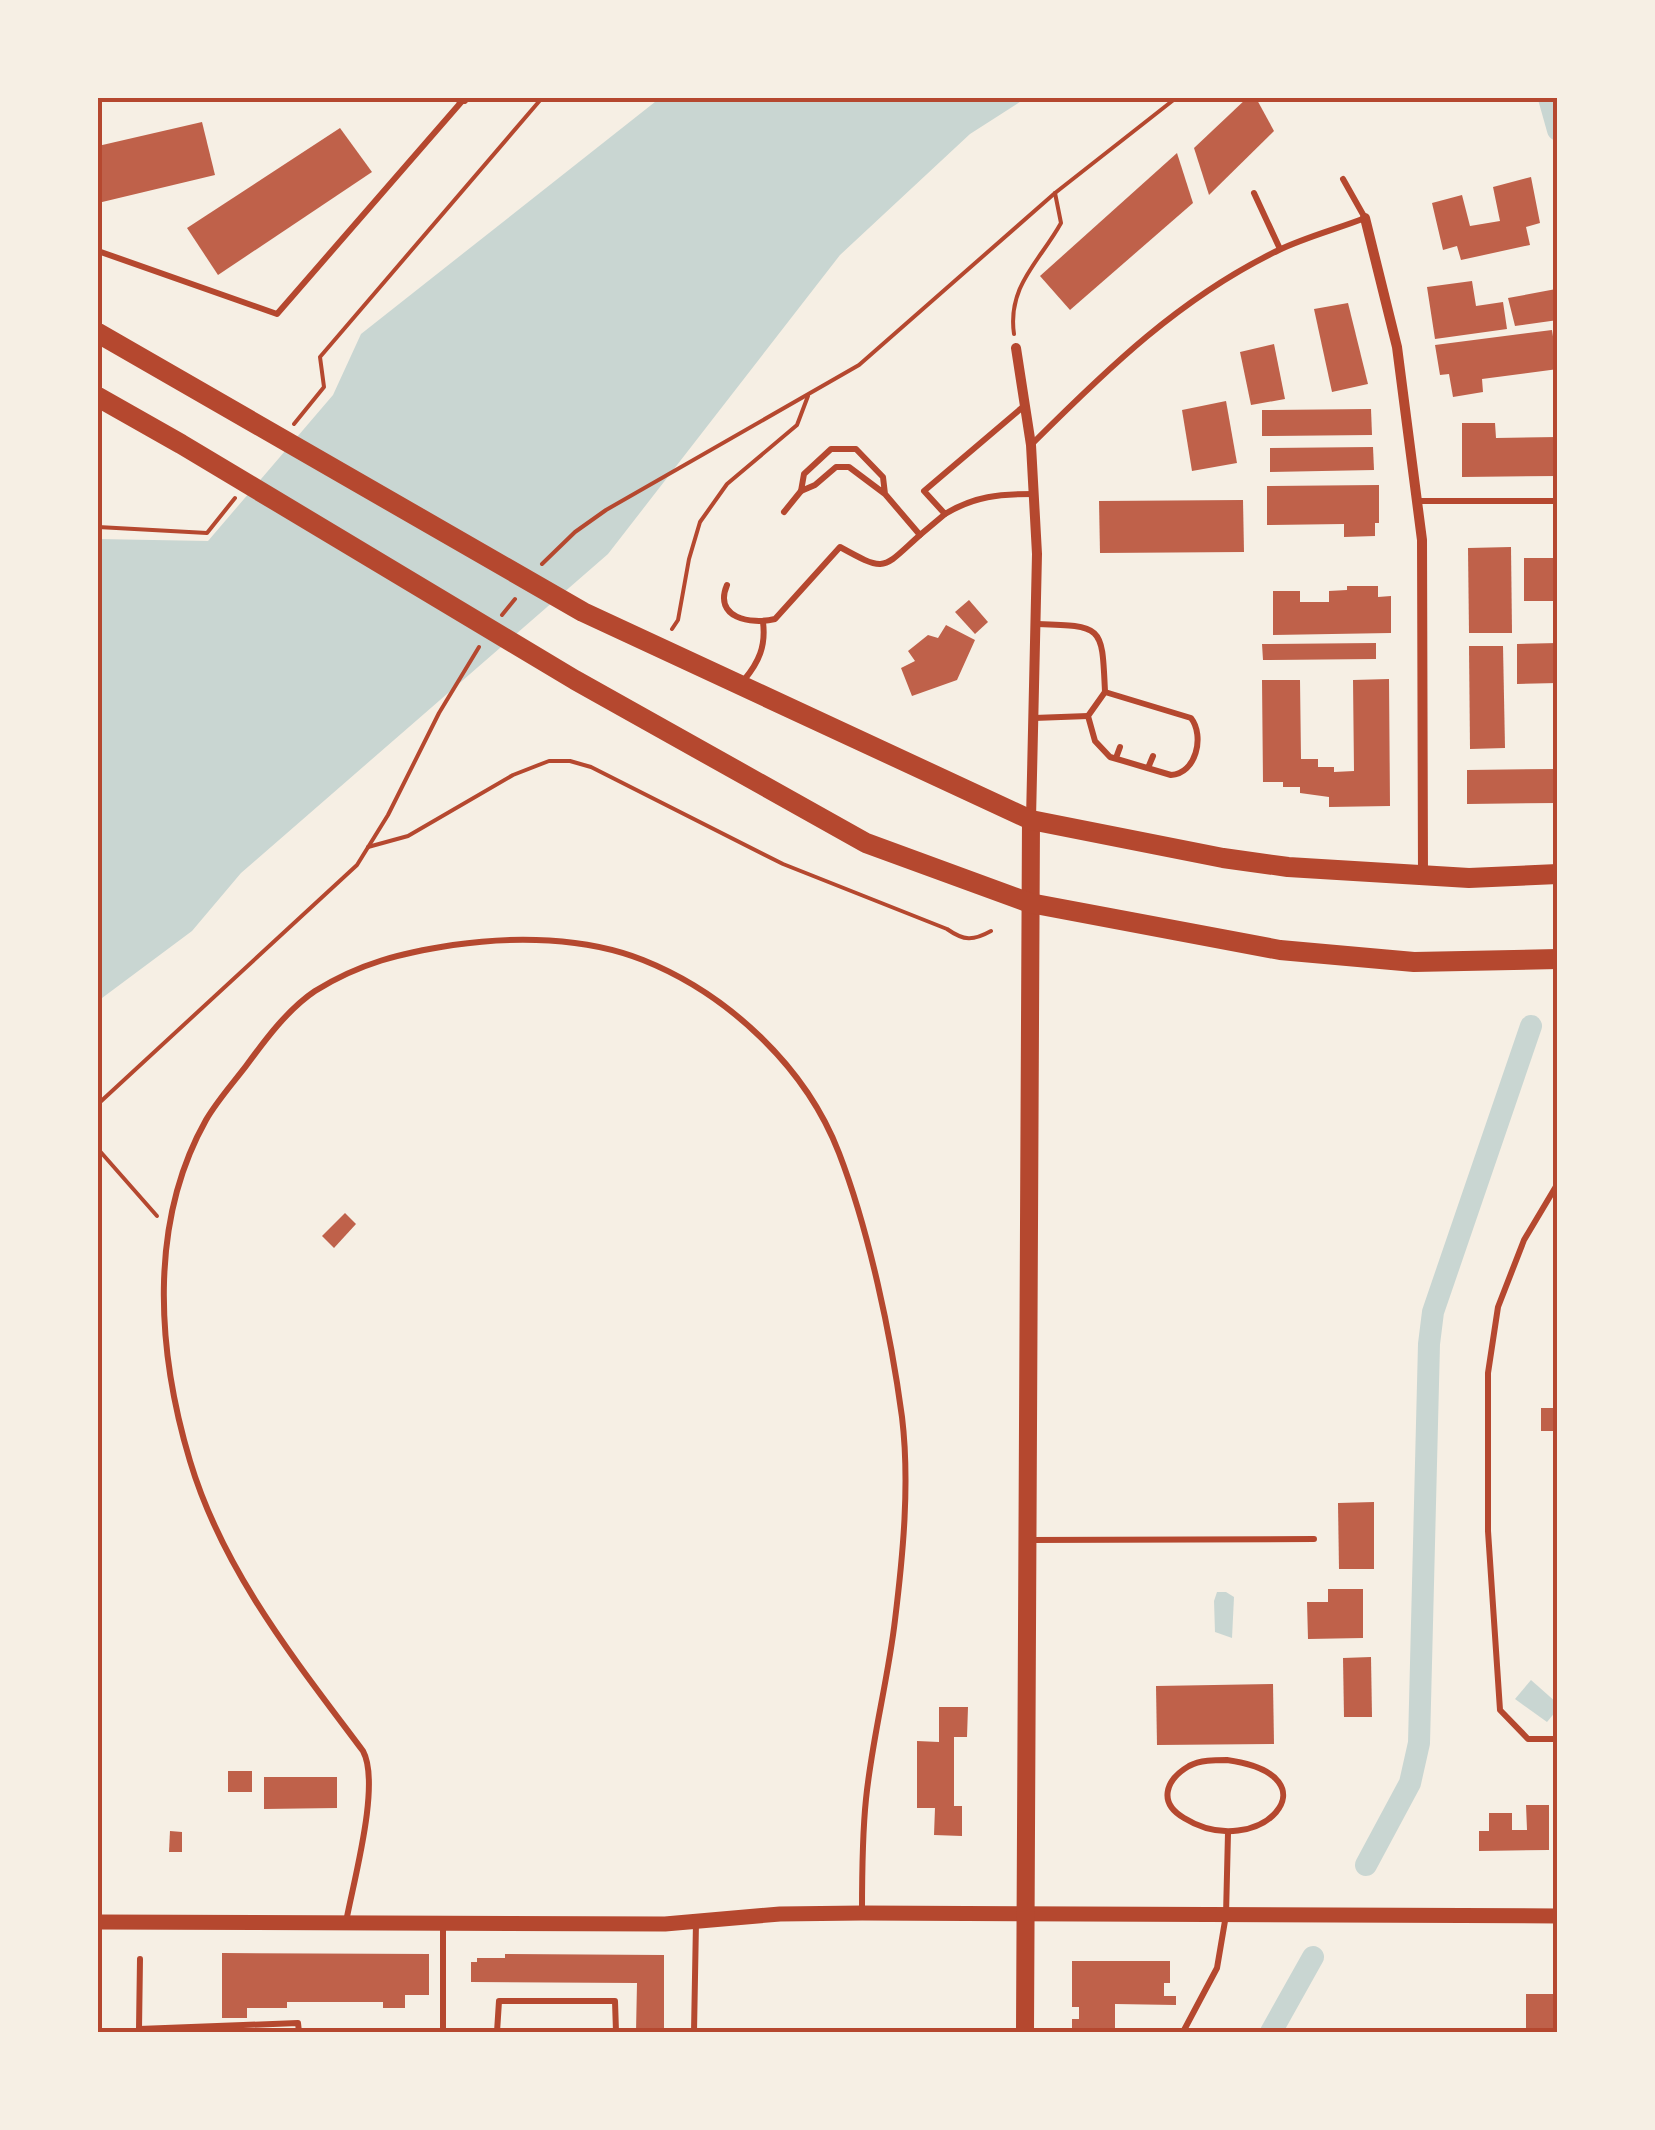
<svg xmlns="http://www.w3.org/2000/svg" width="1655" height="2130" font-family="Helvetica,sans-serif">
  <style>
    .water { fill: #c9d6d2 }
    .lines { fill: none; stroke-linecap: round; stroke-linejoin: round }
    .canal { stroke: #c9d6d2; stroke-width: 22 }
    .building { fill: #bf614a }
    .path { stroke: #b5482f; stroke-width: 4 }
    .service { stroke: #b5482f; stroke-width: 6 }
    .minor { stroke: #b5482f; stroke-width: 10 }
    .tertiary { stroke: #b5482f; stroke-width: 15 }
    .secondary { stroke: #b5482f; stroke-width: 18 }
    .primary { stroke: #b5482f; stroke-width: 20 }
    .neatline { fill: none; stroke: #b5482f; stroke-width: 4 }
  </style>
  <rect width="100%" height="100%" fill="#f6efe4"/>
  <g class="water">
    <path d="M 660,98 L 1026,98 L 970,134 L 840,255 L 608,554 L 241,873 L 192,931 L 98,1001 L 98,539 L 208,541 L 333,395 L 361,334 Z"/>
    <path d="M 1217,1592 L 1226,1592 L 1234,1597 L 1232,1638 L 1215,1632 L 1214,1601 Z"/>
    <path d="M 1531,1680 L 1557,1703 L 1557,1710 L 1547,1722 L 1515,1699 Z"/>
  </g>
  <g class="lines">
    <g class="canal">
      <path d="M 1549,98 L 1558,130"/>
      <path d="M 1366,1865 L 1410,1783 L 1419,1743 L 1429,1344 L 1433,1312 L 1531,1026"/>
      <path d="M 1271,2032 L 1313,1957"/>
    </g>
  </g>
  <g class="building">
    <path d="M 1247,98 L 1256,98 L 1274,131 L 1209,195 L 1194,148 Z"/>
    <path d="M 202,122 L 215,175 L 98,203 L 98,146 Z"/>
    <path d="M 340,128 L 372,172 L 218,275 L 187,228 Z"/>
    <path d="M 1177,153 L 1193,203 L 1070,310 L 1040,276 Z"/>
    <path d="M 1531,177 L 1540,223 L 1526,227 L 1530,245 L 1461,260 L 1457,246 L 1443,250 L 1432,203 L 1462,195 L 1470,226 L 1500,221 L 1493,187 Z"/>
    <path d="M 1472,281 L 1476,306 L 1503,302 L 1507,329 L 1435,339 L 1427,287 Z"/>
    <path d="M 1556,289 L 1558,320 L 1515,326 L 1508,298 Z"/>
    <path d="M 1348,303 L 1368,384 L 1332,392 L 1314,309 Z"/>
    <path d="M 1552,330 L 1558,369 L 1482,379 L 1483,392 L 1453,397 L 1449,374 L 1440,375 L 1435,345 Z"/>
    <path d="M 1274,344 L 1285,399 L 1251,405 L 1240,352 Z"/>
    <path d="M 1226,401 L 1237,463 L 1192,471 L 1182,410 Z"/>
    <path d="M 1371,409 L 1372,435 L 1262,436 L 1262,410 Z"/>
    <path d="M 1462,423 L 1495,423 L 1496,438 L 1558,437 L 1558,476 L 1462,477 Z"/>
    <path d="M 1373,447 L 1374,470 L 1270,472 L 1270,448 Z"/>
    <path d="M 1379,485 L 1379,523 L 1375,523 L 1375,536 L 1344,537 L 1344,524 L 1267,525 L 1267,486 Z"/>
    <path d="M 1243,500 L 1244,552 L 1100,553 L 1099,501 Z"/>
    <path d="M 1511,547 L 1512,633 L 1469,633 L 1468,548 Z"/>
    <rect x="1524" y="558" width="34" height="43"/>
    <path d="M 1347,586 L 1378,586 L 1378,597 L 1391,596 L 1391,633 L 1273,635 L 1273,591 L 1300,591 L 1300,602 L 1329,602 L 1329,591 L 1347,590 Z"/>
    <path d="M 969,600 L 988,622 L 975,634 L 955,612 Z"/>
    <path d="M 946,625 L 975,640 L 957,680 L 912,696 L 901,668 L 915,661 L 908,651 L 928,635 L 938,638 Z"/>
    <path d="M 1376,643 L 1376,659 L 1263,660 L 1262,644 Z"/>
    <path d="M 1558,643 L 1558,683 L 1517,684 L 1517,644 Z"/>
    <path d="M 1469,646 L 1503,646 L 1505,748 L 1470,749 Z"/>
    <path d="M 1389,679 L 1390,806 L 1329,807 L 1329,797 L 1300,793 L 1300,787 L 1283,787 L 1283,782 L 1263,782 L 1262,680 L 1300,680 L 1301,759 L 1318,759 L 1318,767 L 1334,767 L 1334,772 L 1354,771 L 1353,680 Z"/>
    <path d="M 1558,769 L 1558,803 L 1467,804 L 1467,770 Z"/>
    <path d="M 345,1213 L 356,1224 L 334,1248 L 322,1236 Z"/>
    <rect x="1541" y="1408" width="17" height="23"/>
    <path d="M 1374,1502 L 1374,1569 L 1339,1569 L 1338,1503 Z"/>
    <path d="M 1328,1589 L 1363,1589 L 1363,1638 L 1308,1639 L 1307,1602 L 1328,1602 Z"/>
    <path d="M 1371,1657 L 1372,1717 L 1344,1717 L 1343,1658 Z"/>
    <path d="M 1273,1684 L 1274,1744 L 1157,1745 L 1156,1686 Z"/>
    <path d="M 939,1707 L 968,1707 L 967,1737 L 954,1737 L 954,1806 L 962,1806 L 962,1836 L 934,1835 L 935,1808 L 917,1808 L 917,1741 L 939,1742 Z"/>
    <rect x="228" y="1771" width="24" height="21"/>
    <path d="M 264,1777 L 337,1777 L 337,1808 L 264,1809 Z"/>
    <path d="M 1526,1805 L 1549,1805 L 1549,1850 L 1479,1851 L 1479,1831 L 1489,1831 L 1489,1813 L 1512,1813 L 1512,1830 L 1527,1830 Z"/>
    <path d="M 170,1831 L 182,1832 L 182,1852 L 169,1852 Z"/>
    <path d="M 222,1953 L 429,1954 L 429,1995 L 405,1995 L 405,2008 L 383,2008 L 383,2002 L 287,2002 L 287,2008 L 247,2008 L 247,2018 L 222,2018 Z"/>
    <path d="M 505,1954 L 664,1955 L 664,2032 L 636,2032 L 637,1983 L 471,1982 L 471,1962 L 477,1962 L 477,1958 L 505,1958 Z"/>
    <path d="M 1072,1961 L 1170,1961 L 1170,1983 L 1164,1983 L 1164,1996 L 1176,1996 L 1176,2005 L 1115,2004 L 1115,2032 L 1072,2032 L 1072,2019 L 1079,2019 L 1079,2007 L 1072,2007 Z"/>
    <path d="M 1526,1994 L 1558,1994 L 1558,2030 L 1526,2031 Z"/>
  </g>
  <g class="lines">
    <g class="path">
      <path d="M 1014,334 C 1007,286 1040,261 1061,223 L 1055,193"/>
      <path d="M 294,424 L 324,387 L 320,357 L 542,98"/>
      <path d="M 98,527 L 207,533 L 235,498"/>
      <path d="M 542,564 L 575,532 L 606,510 L 859,365 L 1055,193 L 1176,98"/>
      <path d="M 502,615 L 515,599"/>
      <path d="M 672,629 L 678,620 L 689,559 L 700,522 L 727,484 L 797,425 L 808,396"/>
      <path d="M 368,847 L 408,836 L 513,775 L 549,761 L 570,761 L 591,767 L 783,864 L 947,929 C 964,941 973,941 991,931"/>
      <path d="M 98,1104 L 357,865 L 388,815 L 439,713 L 479,647"/>
      <path d="M 98,1149 L 157,1216"/>
    </g>
    <g class="service">
      <path d="M 1254,193 L 1280,249"/>
      <path d="M 98,251 L 277,314 L 463,100"/>
      <path d="M 1024,406 L 924,491 L 945,514 C 975,496 999,494 1034,494"/>
      <path d="M 1032,444 C 1107,369 1181,297 1279,250 C 1306,237 1337,229 1365,218 L 1343,179"/>
      <path d="M 885,494 L 849,467 L 836,467 L 815,485 L 801,491 L 804,474 L 831,449 L 856,449 L 883,477 L 885,494 L 920,535 L 945,514"/>
      <path d="M 1419,501 L 1558,501"/>
      <path d="M 784,512 L 801,491"/>
      <path d="M 727,585 C 713,618 751,625 775,619 L 840,547 C 887,573 882,569 920,535"/>
      <path d="M 1037,624 C 1104,626 1102,626 1105,692"/>
      <path d="M 744,680 C 759,662 766,646 763,622"/>
      <path d="M 1105,692 L 1191,718 C 1205,736 1196,774 1171,775 L 1110,757 L 1095,741 L 1088,716 Z"/>
      <path d="M 1034,718 L 1088,716"/>
      <path d="M 1116,758 L 1120,747"/>
      <path d="M 1148,768 L 1153,756"/>
      <path d="M 1558,1183 L 1524,1240 L 1498,1307 L 1488,1373 L 1488,1531 L 1500,1710 L 1528,1739 L 1558,1739"/>
      <path d="M 1029,1540 L 1314,1539"/>
      <path d="M 1227,1760 C 1341,1776 1258,1864 1184,1818 C 1158,1803 1165,1780 1189,1766 C 1200,1760 1215,1760 1227,1760 Z"/>
      <path d="M 346,1922 C 353,1883 381,1784 363,1751 C 295,1660 223,1571 190,1461 C 157,1351 148,1223 206,1120 C 217,1101 233,1083 246,1066 C 265,1040 288,1009 315,991 C 360,963 401,953 453,945 C 514,936 585,937 643,960 C 728,994 806,1067 839,1153 C 869,1231 891,1335 902,1417 C 910,1483 903,1555 895,1620 C 888,1680 872,1739 866,1799 C 862,1837 862,1874 862,1912"/>
      <path d="M 140,1959 L 139,2029 L 298,2023 L 299,2032"/>
      <path d="M 443,2032 L 443,1925"/>
      <path d="M 497,2032 L 499,2001 L 615,2001 L 616,2032"/>
      <path d="M 694,2032 L 696,1922"/>
      <path d="M 1183,2032 L 1217,1968 L 1226,1915 L 1228,1833"/>
    </g>
    <g class="minor">
      <path d="M 459,98 L 464,99"/>
      <path d="M 1365,218 L 1397,347 L 1422,540 L 1423,875"/>
      <path d="M 1016,348 L 1031,445 L 1037,554 L 1031,819"/>
    </g>
    <path class="tertiary" d="M 98,1922 L 665,1924 L 780,1914 L 862,1913 L 1558,1916"/>
    <path class="secondary" d="M 1025,2032 L 1031,820"/>
    <g class="primary">
      <path d="M 98,333 L 583,612 L 1031,820 L 1223,858 L 1288,867 L 1469,878 L 1558,874"/>
      <path d="M 98,397 L 181,444 L 575,680 L 866,843 L 1030,903 L 1280,950 L 1414,962 L 1558,959"/>
    </g>
  </g>
  <rect width="1655" height="2130" fill="none" stroke="#f6efe4" stroke-width="200"/>
  <rect x="100" y="100" width="1455" height="1930" class="neatline"/>
</svg>
